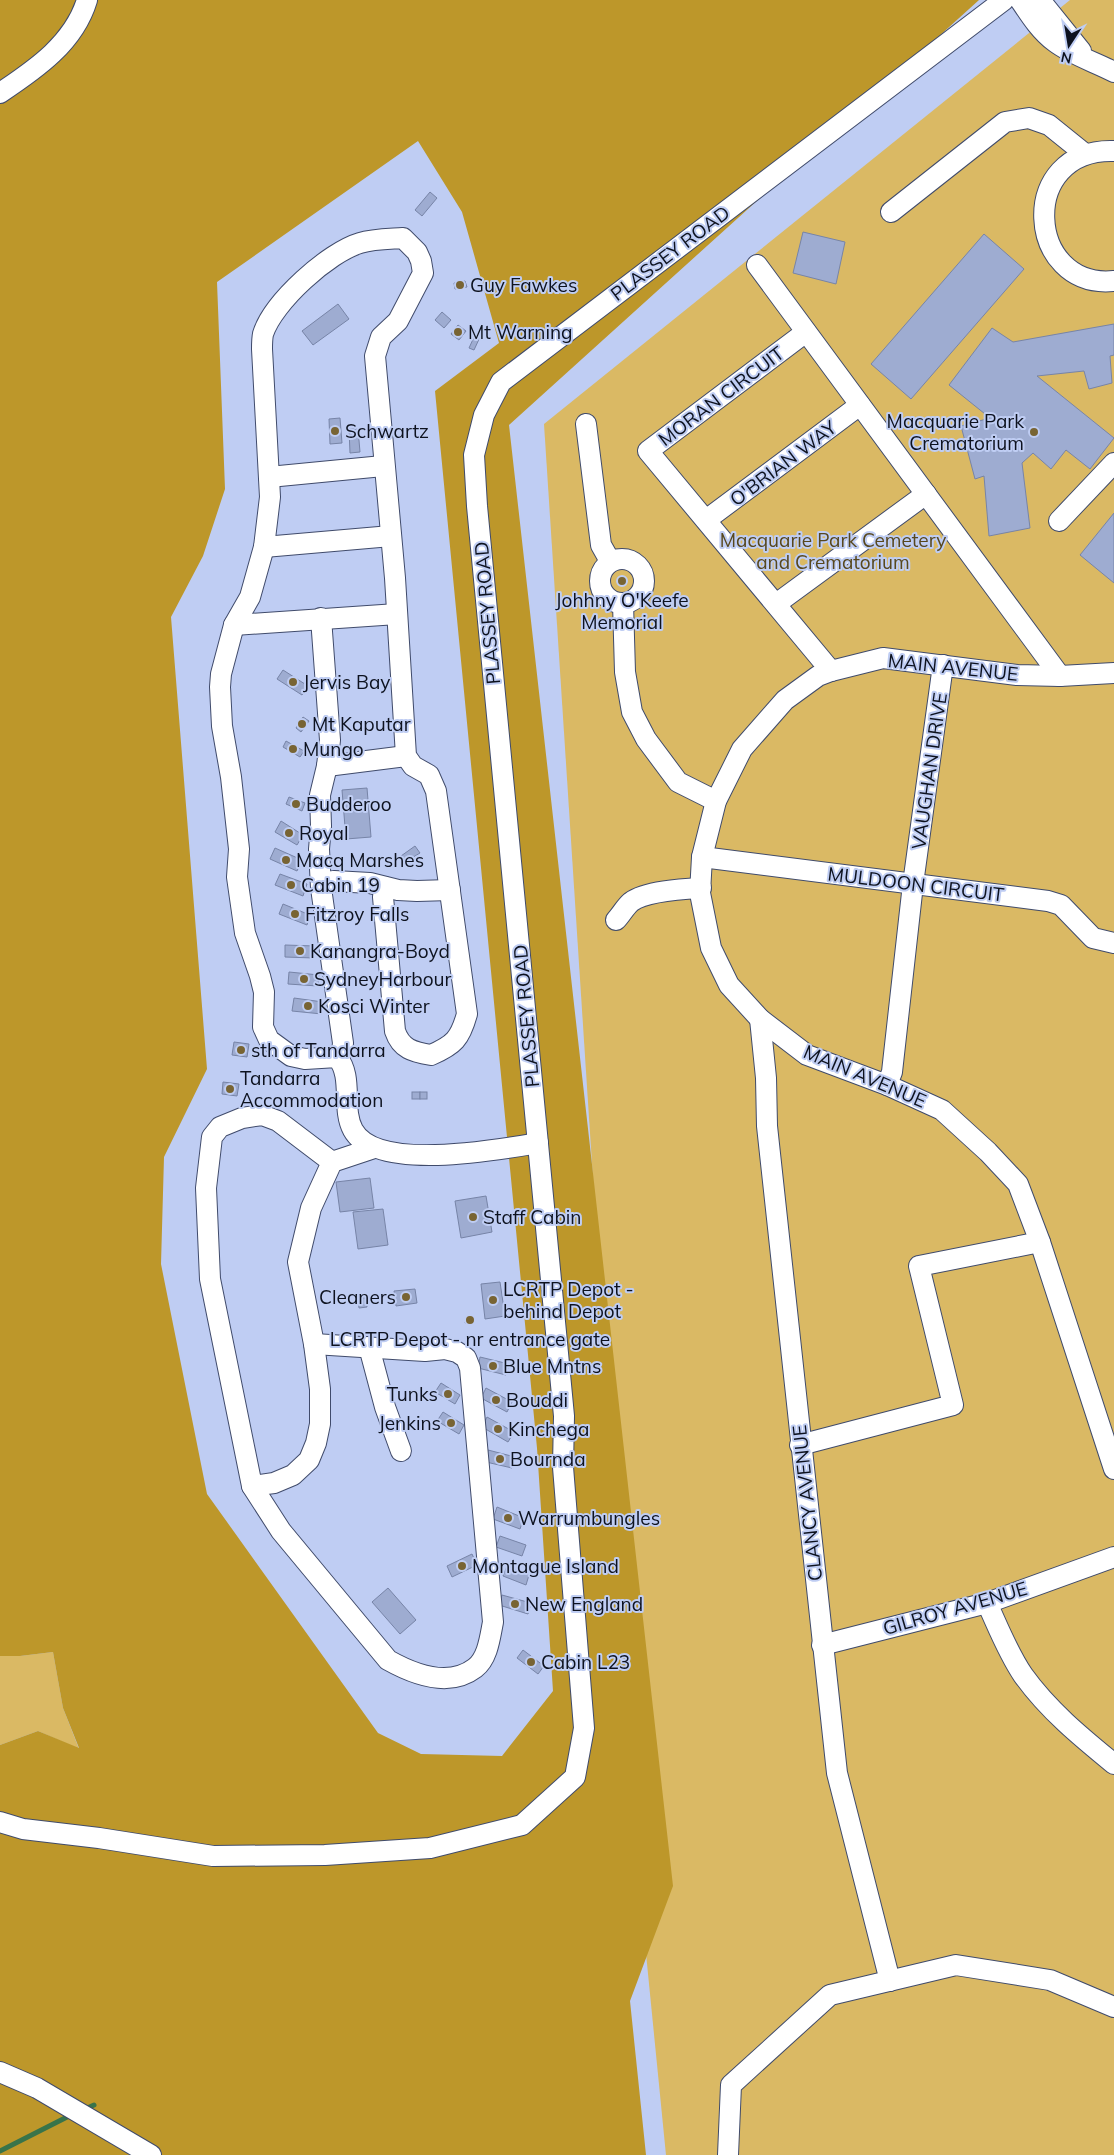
<svg xmlns="http://www.w3.org/2000/svg" width="1114" height="2155" font-family="Mulish,sans-serif">
  <style>
    .green { fill: #dab964 }
    .forest { fill: #bd972a; fill-rule: evenodd }
    .lines { fill: none; stroke-linecap: round; stroke-linejoin: round }
    .stream { stroke: #38744a; stroke-width: 5 }
    .building { fill: #9eacd1; stroke: #7784a7 }
    .minor-casing { stroke: #404b6b; stroke-width: 22 }
    .minor { stroke: #fff; stroke-width: 20 }
    .poi-dot { fill: #786433; stroke: #bfcdf3; stroke-width: 2 }
    .labels { text-anchor: middle; stroke-width: 4; stroke-linejoin: round; paint-order: stroke }
    .street-label { font-size: 19px; fill: #0d121f; stroke: #bfcdf3 }
    .poi-label { font-size: 19px; fill: #0d121f; stroke: #bfcdf3; text-anchor: start }
    .park-label { font-size: 19px; fill: #57471d; stroke: #bfcdf3 }
  </style>
  <rect width="100%" height="100%" fill="#bfcdf3"/>
  <g class="green">
    <path d="M 1070,0 L 1114,0 L 1114,2155 L 666,2155 L 638,1873 L 544,424 Z"/>
    <path d="M 53,1652 L 63,1708 L 79,1749 L 38,1731 L 0,1745 L 0,1656 L 20,1656 Z"/>
  </g>
  <path class="forest" d="M 0,0 L 979,0 L 509,425 L 673,1886 L 630,2001 L 646,2155 L 0,2155 L 0,1745 L 38,1731 L 79,1748 L 63,1708 L 53,1652 L 20,1656 L 0,1656 ZM 418,141 L 462,212 L 499,343 L 435,391 L 537,1448 L 553,1691 L 502,1756 L 421,1754 L 378,1733 L 207,1494 L 161,1264 L 164,1157 L 207,1069 L 171,617 L 203,556 L 225,489 L 217,282 Z"/>
  <g class="lines">
    <g class="stream">
      <path d="M 83,2110 L 94,2105"/>
      <path d="M 0,2151 L 71,2115"/>
    </g>
  </g>
  <g class="building">
    <path d="M 430,192 L 437,198 L 422,216 L 415,210 Z"/>
    <path d="M 803,232 L 845,242 L 836,284 L 793,273 Z"/>
    <path d="M 984,234 L 1024,269 L 911,399 L 871,364 Z"/>
    <path d="M 465,281 L 467,287 L 455,289 L 454,283 Z"/>
    <path d="M 338,304 L 349,319 L 313,345 L 302,331 Z"/>
    <path d="M 442,312 L 451,320 L 444,328 L 435,320 Z"/>
    <path d="M 1114,324 L 1114,355 L 1110,356 L 1112,383 L 1089,389 L 1084,371 L 1037,376 L 1114,438 L 1090,469 L 1066,450 L 1051,469 L 1033,453 L 1022,463 L 1030,528 L 989,536 L 984,476 L 975,479 L 961,426 L 990,418 L 949,385 L 992,328 L 1013,342 Z"/>
    <path d="M 458,325 L 466,331 L 459,340 L 451,334 Z"/>
    <path d="M 475,335 L 480,337 L 474,350 L 469,348 Z"/>
    <path d="M 340,418 L 342,443 L 330,444 L 329,419 Z"/>
    <path d="M 349,429 L 358,429 L 360,452 L 350,453 Z"/>
    <path d="M 1114,513 L 1114,583 L 1080,555 Z"/>
    <path d="M 283,670 L 308,686 L 302,695 L 277,679 Z"/>
    <path d="M 303,717 L 309,721 L 301,732 L 296,728 Z"/>
    <path d="M 286,741 L 304,751 L 300,757 L 283,747 Z"/>
    <path d="M 367,788 L 371,837 L 346,839 L 342,790 Z"/>
    <path d="M 289,797 L 305,803 L 302,811 L 286,804 Z"/>
    <path d="M 281,821 L 303,835 L 297,845 L 275,832 Z"/>
    <path d="M 415,846 L 420,853 L 405,862 L 401,856 Z"/>
    <path d="M 275,848 L 302,860 L 297,871 L 270,859 Z"/>
    <path d="M 280,874 L 307,884 L 303,896 L 275,885 Z"/>
    <path d="M 283,904 L 310,915 L 307,925 L 279,914 Z"/>
    <path d="M 285,945 L 315,946 L 314,958 L 285,957 Z"/>
    <path d="M 289,972 L 319,975 L 318,986 L 288,984 Z"/>
    <path d="M 294,998 L 323,1002 L 322,1014 L 292,1011 Z"/>
    <path d="M 234,1042 L 249,1044 L 247,1057 L 232,1055 Z"/>
    <path d="M 223,1082 L 239,1084 L 237,1096 L 222,1094 Z"/>
    <rect x="412" y="1092" width="8" height="7"/>
    <rect x="420" y="1092" width="7" height="7"/>
    <path d="M 370,1178 L 374,1208 L 340,1212 L 336,1182 Z"/>
    <path d="M 486,1196 L 492,1232 L 461,1238 L 455,1201 Z"/>
    <path d="M 383,1209 L 388,1245 L 358,1249 L 353,1212 Z"/>
    <path d="M 500,1282 L 505,1316 L 485,1319 L 481,1284 Z"/>
    <path d="M 415,1289 L 417,1303 L 396,1306 L 394,1291 Z"/>
    <path d="M 358,1298 L 366,1298 L 367,1307 L 359,1308 Z"/>
    <path d="M 467,1316 L 474,1318 L 473,1324 L 465,1323 Z"/>
    <path d="M 480,1357 L 509,1364 L 506,1375 L 478,1368 Z"/>
    <path d="M 441,1383 L 460,1395 L 455,1404 L 435,1392 Z"/>
    <path d="M 486,1388 L 512,1402 L 507,1412 L 481,1398 Z"/>
    <path d="M 443,1412 L 464,1425 L 459,1434 L 437,1421 Z"/>
    <path d="M 487,1417 L 514,1432 L 508,1442 L 482,1427 Z"/>
    <path d="M 488,1450 L 515,1457 L 512,1468 L 486,1462 Z"/>
    <path d="M 497,1507 L 524,1518 L 520,1529 L 493,1519 Z"/>
    <path d="M 500,1536 L 526,1545 L 522,1556 L 496,1547 Z"/>
    <path d="M 472,1554 L 477,1565 L 452,1577 L 447,1566 Z"/>
    <path d="M 507,1566 L 529,1575 L 526,1585 L 503,1576 Z"/>
    <path d="M 388,1588 L 416,1620 L 400,1634 L 372,1602 Z"/>
    <path d="M 502,1595 L 531,1603 L 528,1614 L 499,1605 Z"/>
    <path d="M 523,1650 L 544,1666 L 538,1674 L 517,1658 Z"/>
  </g>
  <g class="lines">
    <g class="minor-casing">
      <g id="minor">
        <path d="M 1020,0 C 1030,15 1040,31 1055,42 C 1072,55 1095,62 1114,72"/>
        <path d="M 1040,0 L 1081,51"/>
        <path d="M 0,93 C 36,69 74,43 87,0"/>
        <path d="M 1114,151 C 1016,148 1026,290 1114,281"/>
        <path d="M 891,212 L 1005,122 L 1029,118 L 1049,125 L 1085,154"/>
        <path d="M 757,265 L 1060,676"/>
        <path d="M 806,332 L 648,451 L 831,671"/>
        <path d="M 586,424 L 601,545 L 610,561"/>
        <path d="M 269,477 L 383,466"/>
        <path d="M 706,520 L 860,405"/>
        <path d="M 1059,521 L 1114,463"/>
        <path d="M 264,547 L 391,536"/>
        <circle cx="622" cy="581" r="22"/>
        <path d="M 623,603 L 625,672 L 632,712 L 646,739 L 678,782 L 716,801"/>
        <path d="M 776,604 L 926,494"/>
        <path d="M 321,618 L 330,740 L 327,766 L 320,795 L 321,826 L 319,849 L 321,888 L 343,1043 L 342,1051 L 337,1057"/>
        <path d="M 234,625 L 397,614"/>
        <path d="M 1114,673 L 1060,676 L 1017,675 L 883,658 L 831,671 L 818,676 L 785,700 L 742,749 L 716,801 L 702,857 L 700,893 L 711,948 L 729,985 L 760,1019 L 807,1055 L 887,1085 L 942,1110 L 988,1152 L 1018,1184 L 1040,1242 L 1114,1469"/>
        <path d="M 327,766 L 406,756"/>
        <path d="M 702,857 L 1048,901 L 1061,905 L 1093,938 L 1114,943"/>
        <path d="M 321,883 L 334,881 L 370,883 L 398,890 L 417,891 L 450,890"/>
        <path d="M 385,887 L 383,897 L 395,1031 C 401,1049 413,1052 431,1055 C 454,1045 460,1039 467,1014 L 436,791 L 429,775 L 413,766 L 406,756 L 395,578 L 375,356 L 381,337 L 398,321 L 423,273 L 421,261 L 417,252 L 403,238 C 389,239 373,239 360,243 C 329,252 273,302 263,334 C 262,339 262,344 262,349 L 270,497 L 264,547 L 250,597 L 234,625 L 221,674 L 220,687 L 222,726 L 231,777 L 239,849 L 237,877 L 245,933 L 260,976 L 264,992 L 263,1027 L 269,1040 L 291,1056 L 305,1059 L 337,1057 C 354,1077 341,1108 353,1130 C 376,1172 498,1150 538,1143"/>
        <path d="M 616,920 C 621,915 625,907 631,902 C 645,891 683,889 701,888"/>
        <path d="M 760,1019 L 766,1078 L 767,1126 L 837,1773 L 890,1981"/>
        <path d="M 887,1085 L 892,1072 L 913,884 L 943,665"/>
        <path d="M 332,1162 L 278,1121 L 262,1115 L 242,1118 L 220,1127 L 212,1137 L 206,1188 L 210,1279 L 252,1486 L 274,1483 L 293,1475 L 309,1460 L 316,1443 L 320,1424 L 320,1389 L 314,1344 L 298,1262 L 311,1208 L 332,1162 L 374,1148"/>
        <path d="M 369,1347 L 385,1407 L 401,1451"/>
        <path d="M 800,1445 L 953,1405 L 919,1266 L 1040,1242"/>
        <path d="M 252,1486 L 281,1531 L 388,1660 C 413,1674 449,1688 475,1668 C 488,1658 490,1637 493,1622 L 470,1368 L 466,1358 L 457,1352 L 445,1349 L 425,1351 L 314,1344"/>
        <path d="M 987,1603 C 998,1627 1008,1653 1023,1675 C 1048,1710 1081,1737 1114,1764"/>
        <path d="M 822,1645 L 987,1603 L 1114,1557"/>
        <path d="M 0,1822 L 23,1829 L 99,1838 L 213,1856 L 325,1855 L 430,1848 L 522,1825 L 575,1777 L 584,1728 L 563,1467 L 564,1416 L 477,506 L 474,455 L 484,415 L 501,382 L 1004,0"/>
        <path d="M 0,2072 L 37,2088 L 151,2155"/>
        <path d="M 728,2155 L 731,2085 L 830,1995 L 956,1965 L 1050,1980 L 1114,2007"/>
      </g>
    </g>
    <use href="#minor" class="minor"/>
  </g>
  <g class="poi-dot">
    <circle cx="460" cy="285" r="5"/>
    <circle cx="458" cy="332" r="5"/>
    <circle cx="335" cy="431" r="5"/>
    <circle cx="1034" cy="432" r="5"/>
    <circle cx="622" cy="581" r="5"/>
    <circle cx="293" cy="682" r="5"/>
    <circle cx="302" cy="724" r="5"/>
    <circle cx="293" cy="749" r="5"/>
    <circle cx="296" cy="804" r="5"/>
    <circle cx="289" cy="833" r="5"/>
    <circle cx="286" cy="860" r="5"/>
    <circle cx="291" cy="885" r="5"/>
    <circle cx="295" cy="914" r="5"/>
    <circle cx="300" cy="951" r="5"/>
    <circle cx="304" cy="979" r="5"/>
    <circle cx="308" cy="1006" r="5"/>
    <circle cx="241" cy="1050" r="5"/>
    <circle cx="230" cy="1089" r="5"/>
    <circle cx="473" cy="1217" r="5"/>
    <circle cx="406" cy="1297" r="5"/>
    <circle cx="493" cy="1300" r="5"/>
    <circle cx="470" cy="1320" r="5"/>
    <circle cx="493" cy="1366" r="5"/>
    <circle cx="448" cy="1394" r="5"/>
    <circle cx="496" cy="1400" r="5"/>
    <circle cx="451" cy="1423" r="5"/>
    <circle cx="498" cy="1429" r="5"/>
    <circle cx="500" cy="1459" r="5"/>
    <circle cx="508" cy="1518" r="5"/>
    <circle cx="462" cy="1566" r="5"/>
    <circle cx="515" cy="1604" r="5"/>
    <circle cx="531" cy="1662" r="5"/>
  </g>
  <g class="labels">
    <g class="street-label">
      <text transform="translate(670 253) rotate(-37)" y="7">PLASSEY ROAD</text>
      <text transform="translate(721 396) rotate(-37)" y="7">MORAN CIRCUIT</text>
      <text transform="translate(783 463) rotate(-37)" y="7">O'BRIAN WAY</text>
      <text transform="translate(487 613) rotate(-95)" y="7">PLASSEY ROAD</text>
      <text transform="translate(953 667) rotate(6)" y="7">MAIN AVENUE</text>
      <text transform="translate(929 771) rotate(-82)" y="7">VAUGHAN DRIVE</text>
      <text transform="translate(916 884) rotate(7)" y="7">MULDOON CIRCUIT</text>
      <text transform="translate(526 1016) rotate(-95)" y="7">PLASSEY ROAD</text>
      <text transform="translate(865 1076) rotate(23)" y="7">MAIN AVENUE</text>
      <text transform="translate(807 1503) rotate(-96)" y="7">CLANCY AVENUE</text>
      <text transform="translate(955 1608) rotate(-16)" y="7">GILROY AVENUE</text>
    </g>
    <g class="poi-label">
      <text x="470" y="292">Guy Fawkes</text>
      <text x="468" y="339">Mt Warning</text>
      <text x="1024" y="428" text-anchor="end">Macquarie Park<tspan x="1024" dy="22">Crematorium</tspan></text>
      <text x="345" y="438">Schwartz</text>
      <text x="622" y="607" text-anchor="middle">Johhny O'Keefe<tspan x="622" dy="22">Memorial</tspan></text>
      <text x="303" y="689">Jervis Bay</text>
      <text x="312" y="731">Mt Kaputar</text>
      <text x="303" y="756">Mungo</text>
      <text x="306" y="811">Budderoo</text>
      <text x="299" y="840">Royal</text>
      <text x="296" y="867">Macq Marshes</text>
      <text x="301" y="892">Cabin 19</text>
      <text x="305" y="921">Fitzroy Falls</text>
      <text x="310" y="958">Kanangra-Boyd</text>
      <text x="314" y="986">SydneyHarbour</text>
      <text x="318" y="1013">Kosci Winter</text>
      <text x="251" y="1057">sth of Tandarra</text>
      <text x="240" y="1085">Tandarra<tspan x="240" dy="22">Accommodation</tspan></text>
      <text x="483" y="1224">Staff Cabin</text>
      <text x="503" y="1296">LCRTP Depot -<tspan x="503" dy="22">behind Depot</tspan></text>
      <text x="396" y="1304" text-anchor="end">Cleaners</text>
      <text x="470" y="1346" text-anchor="middle">LCRTP Depot - nr entrance gate</text>
      <text x="503" y="1373">Blue Mntns</text>
      <text x="438" y="1401" text-anchor="end">Tunks</text>
      <text x="506" y="1407">Bouddi</text>
      <text x="441" y="1430" text-anchor="end">Jenkins</text>
      <text x="508" y="1436">Kinchega</text>
      <text x="510" y="1466">Bournda</text>
      <text x="518" y="1525">Warrumbungles</text>
      <text x="472" y="1573">Montague Island</text>
      <text x="525" y="1611">New England</text>
      <text x="541" y="1669">Cabin L23</text>
    </g>
    <g class="park-label">
      <text x="833" y="547">Macquarie Park Cemetery<tspan x="833" dy="22">and Crematorium</tspan></text>
    </g>
  </g>
  <g transform="translate(1069 45) rotate(192)" stroke="#bfcdf3" stroke-width="4" paint-order="stroke">
  <path d="M0-4L9 19L0 12L-9 19Z" fill="#0d121f"/>
  <text y="-8" font-size="14" font-weight="bold" text-anchor="middle" fill="#0d121f">N</text>
  </g>
</svg>
